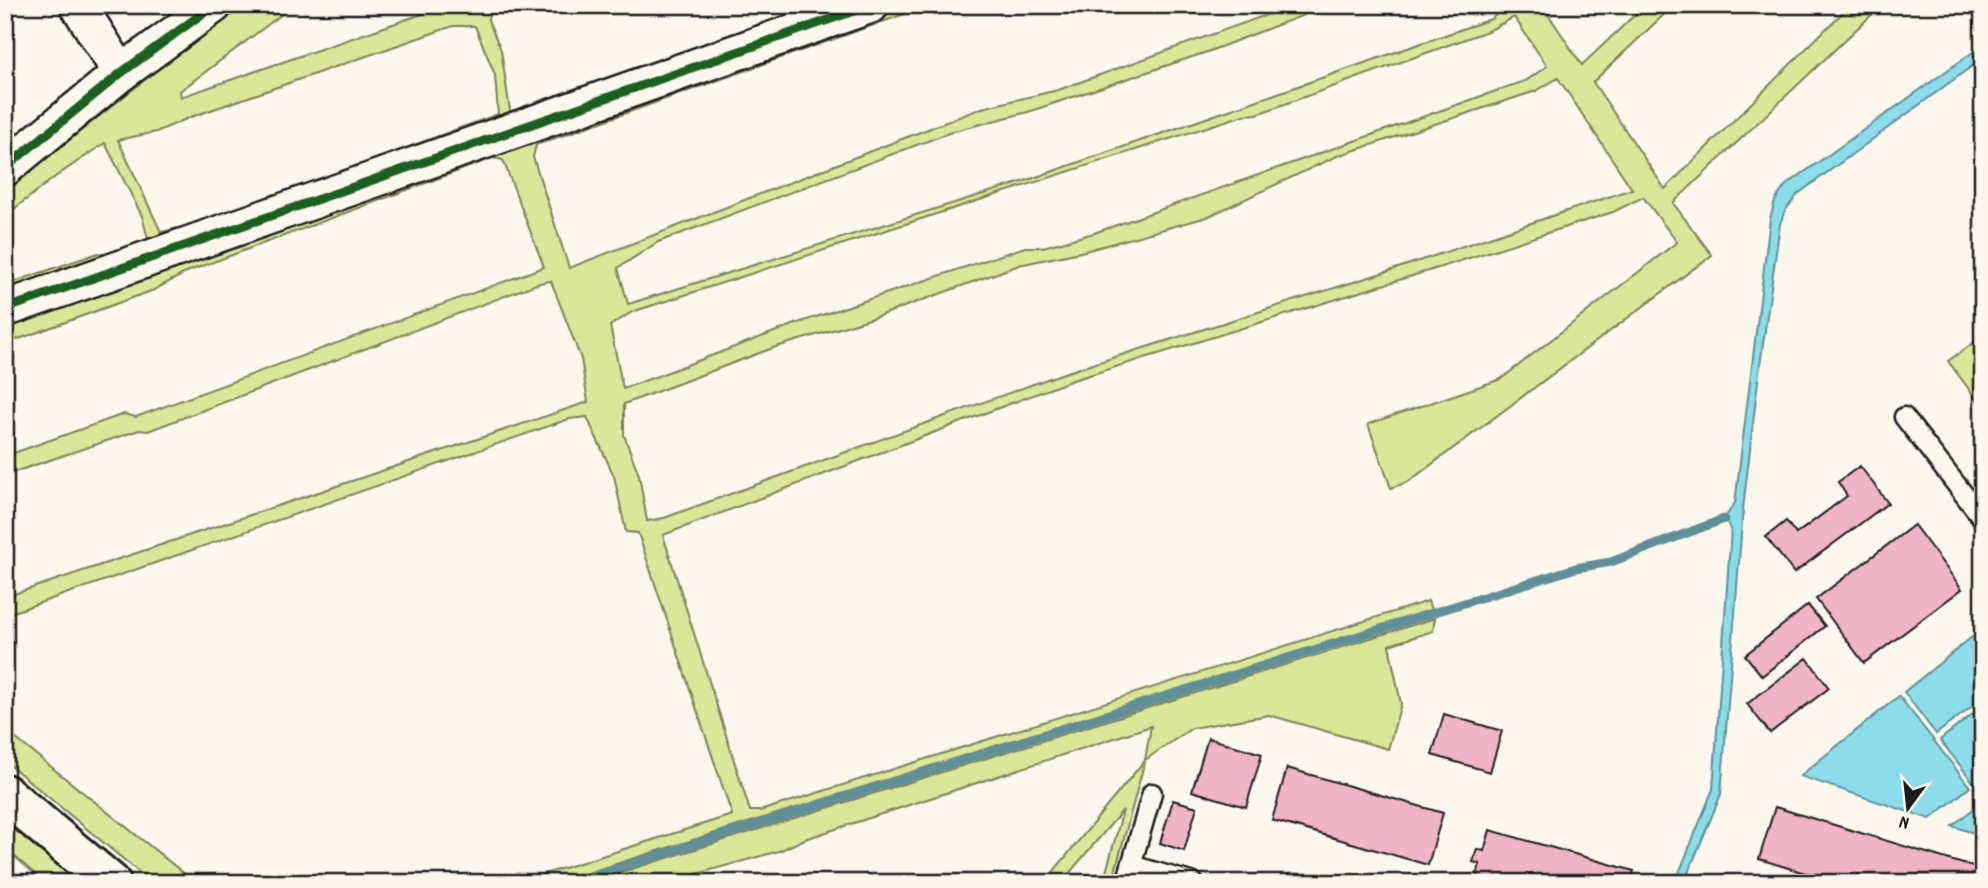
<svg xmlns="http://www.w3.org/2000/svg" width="1988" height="888" font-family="Dekko,sans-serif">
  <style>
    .green { fill: #dae698; stroke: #7b815a; stroke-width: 2; fill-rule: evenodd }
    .water { fill: #8ddce9; stroke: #608f97; stroke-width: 2 }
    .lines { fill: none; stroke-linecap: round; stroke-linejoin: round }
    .stream { stroke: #608f97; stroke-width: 9 }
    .building { fill: #efb5c6; stroke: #1c1c1c; stroke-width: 2 }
    .lane-casing { stroke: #1c1c1c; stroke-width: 23 }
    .street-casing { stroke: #1c1c1c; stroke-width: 40 }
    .secondary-casing { stroke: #1c1c1c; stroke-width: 44 }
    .lane { stroke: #fbf7ec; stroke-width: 18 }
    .street { stroke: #fbf7ec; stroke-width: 35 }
    .secondary { stroke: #fbf7ec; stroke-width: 38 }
    .cycleway-casing { stroke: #fbf7ec; stroke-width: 13 }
    .cycleway { stroke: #1b5e20; stroke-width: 9 }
  </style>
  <rect width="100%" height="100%" fill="#fbf7ec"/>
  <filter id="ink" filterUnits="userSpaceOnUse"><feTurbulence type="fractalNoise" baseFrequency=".0143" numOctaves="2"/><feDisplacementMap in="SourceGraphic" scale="14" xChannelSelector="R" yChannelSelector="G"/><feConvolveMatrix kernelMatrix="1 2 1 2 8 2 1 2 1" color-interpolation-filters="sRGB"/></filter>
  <g filter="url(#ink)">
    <g class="green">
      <path d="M 239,5 L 294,5 L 180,91 L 181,97 L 448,5 L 504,5 L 489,12 L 488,20 L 501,50 L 510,111 L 518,113 L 5,300 L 5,285 L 98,253 L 110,256 L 148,239 L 142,216 L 105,143 L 55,177 L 5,216 L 5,191 ZM 453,26 L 475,26 L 495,75 L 498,114 L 205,222 L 161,232 L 118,140 L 156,132 L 191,117 Z"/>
      <path d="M 897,5 L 930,5 L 536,145 L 533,157 L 569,268 L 982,108 L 1058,90 L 1294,5 L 1330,5 L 1207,52 L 1028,112 L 954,131 L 658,242 L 618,268 L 628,304 L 1022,182 L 1491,19 L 1507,5 L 1542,5 L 1582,65 L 1645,5 L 1674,5 L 1593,82 L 1665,189 L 1850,5 L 1882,5 L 1673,203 L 1712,255 L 1408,482 L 1391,488 L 1368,424 L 1501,379 L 1677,242 L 1643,197 L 1613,212 L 1438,268 L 1070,381 L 663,535 L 750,811 L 760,811 L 1428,601 L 1431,610 L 555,883 L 516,883 L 732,815 L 638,533 L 626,532 L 614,476 L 587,417 L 569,419 L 5,615 L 5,597 L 588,402 L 581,359 L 551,281 L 539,283 L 148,431 L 139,430 L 5,475 L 5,456 L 124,414 L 136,417 L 544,267 L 503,160 L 493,158 L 189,271 L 154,290 L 5,344 L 5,319 ZM 1514,17 L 1547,66 L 1527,80 L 1094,233 L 1043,247 L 1025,247 L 801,322 L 623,389 L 610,326 L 632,312 L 1244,115 L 1257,114 L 1490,30 ZM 1558,78 L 1632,189 L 1395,269 L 1061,374 L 664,518 L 647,521 L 639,475 L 624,435 L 624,404 L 773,348 L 876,317 L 1019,265 L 1085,251 L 1207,217 L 1337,156 L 1536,91 Z"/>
      <path d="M 1983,336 L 1983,408 L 1948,361 Z"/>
      <path d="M 1435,618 L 1433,631 L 1389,645 L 1401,704 L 1388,749 L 1269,715 L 1192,728 L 1145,760 L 1112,883 L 1103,883 L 1123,810 L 1061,883 L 1044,883 L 1145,760 L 1151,726 L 805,839 L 779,851 L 664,883 L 587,883 Z"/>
      <path d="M 5,730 L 196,883 L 152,883 L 5,761 Z"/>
      <path d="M 5,820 L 83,883 L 45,883 L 5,848 Z"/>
    </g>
    <g class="water">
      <path d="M 1983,45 L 1983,58 L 1798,194 L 1785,211 L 1780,224 L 1759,372 L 1743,509 L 1721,794 L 1684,883 L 1675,883 L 1713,789 L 1731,529 L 1724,519 L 1735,503 L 1770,219 L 1775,201 L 1785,186 Z"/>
      <path d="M 1983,628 L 1983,698 L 1936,734 L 1904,692 Z"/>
      <path d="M 1899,696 L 1970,787 L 1930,819 L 1800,776 Z"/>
      <path d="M 1978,710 L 1983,716 L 1983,776 L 1974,783 L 1940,740 Z"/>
      <path d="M 1983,801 L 1983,836 L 1952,826 Z"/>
    </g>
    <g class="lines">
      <path class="stream" d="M 570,883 L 1576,568 L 1611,562 L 1724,519"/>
    </g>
    <g class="building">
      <path d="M 1860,466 L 1888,503 L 1794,573 L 1766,537 L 1786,521 L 1796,534 L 1847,496 L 1838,482 Z"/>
      <path d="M 1914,525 L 1962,589 L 1864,663 L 1816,599 Z"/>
      <path d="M 1808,605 L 1825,626 L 1762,676 L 1745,655 Z"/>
      <path d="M 1807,658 L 1829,688 L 1770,733 L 1747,704 Z"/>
      <path d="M 1444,714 L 1502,731 L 1490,772 L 1432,755 Z"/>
      <path d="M 1208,738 L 1262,754 L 1246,807 L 1192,791 Z"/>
      <path d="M 1287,768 L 1443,813 L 1428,865 L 1272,820 Z"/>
      <path d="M 1173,800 L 1197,807 L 1184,851 L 1160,843 Z"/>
      <path d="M 1775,807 L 1983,870 L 1983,883 L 1838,883 L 1759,859 Z"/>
      <path d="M 1490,830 L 1634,871 L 1631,883 L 1475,883 L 1480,864 L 1473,862 L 1477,849 L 1484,851 Z"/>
    </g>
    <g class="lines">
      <g class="lane-casing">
        <g id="lane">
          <path d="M 1904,417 L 1983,519"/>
          <path d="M 1131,865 L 1194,883"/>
          <path d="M 1126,883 L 1152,793"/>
        </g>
      </g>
      <g class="street-casing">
        <g id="street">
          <path d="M 78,5 L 121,73"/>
          <path d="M 5,168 L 121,73 L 214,5"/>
          <path d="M 5,309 L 871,5"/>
        </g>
      </g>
      <g class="secondary-casing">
        <path id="secondary" d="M 5,794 L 111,883"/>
      </g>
      <use href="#lane" class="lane"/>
      <use href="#street" class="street"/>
      <use href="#secondary" class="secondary"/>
      <g class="cycleway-casing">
        <g id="cycleway">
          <path d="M 5,168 L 121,73 L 214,5"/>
          <path d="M 5,309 L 871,5"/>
        </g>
      </g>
      <use href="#cycleway" class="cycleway"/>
    </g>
  </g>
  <rect width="1988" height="888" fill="none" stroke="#fbf7ec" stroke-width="28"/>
  <rect x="14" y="14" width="1960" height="860" fill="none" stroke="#1c1c1c" stroke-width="2.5" filter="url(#ink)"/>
  <g transform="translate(1908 808) rotate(195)" stroke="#fbf7ec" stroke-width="5" paint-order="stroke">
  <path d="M0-5L12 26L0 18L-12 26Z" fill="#1c1c1c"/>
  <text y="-10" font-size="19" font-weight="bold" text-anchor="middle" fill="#1c1c1c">N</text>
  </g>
</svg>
